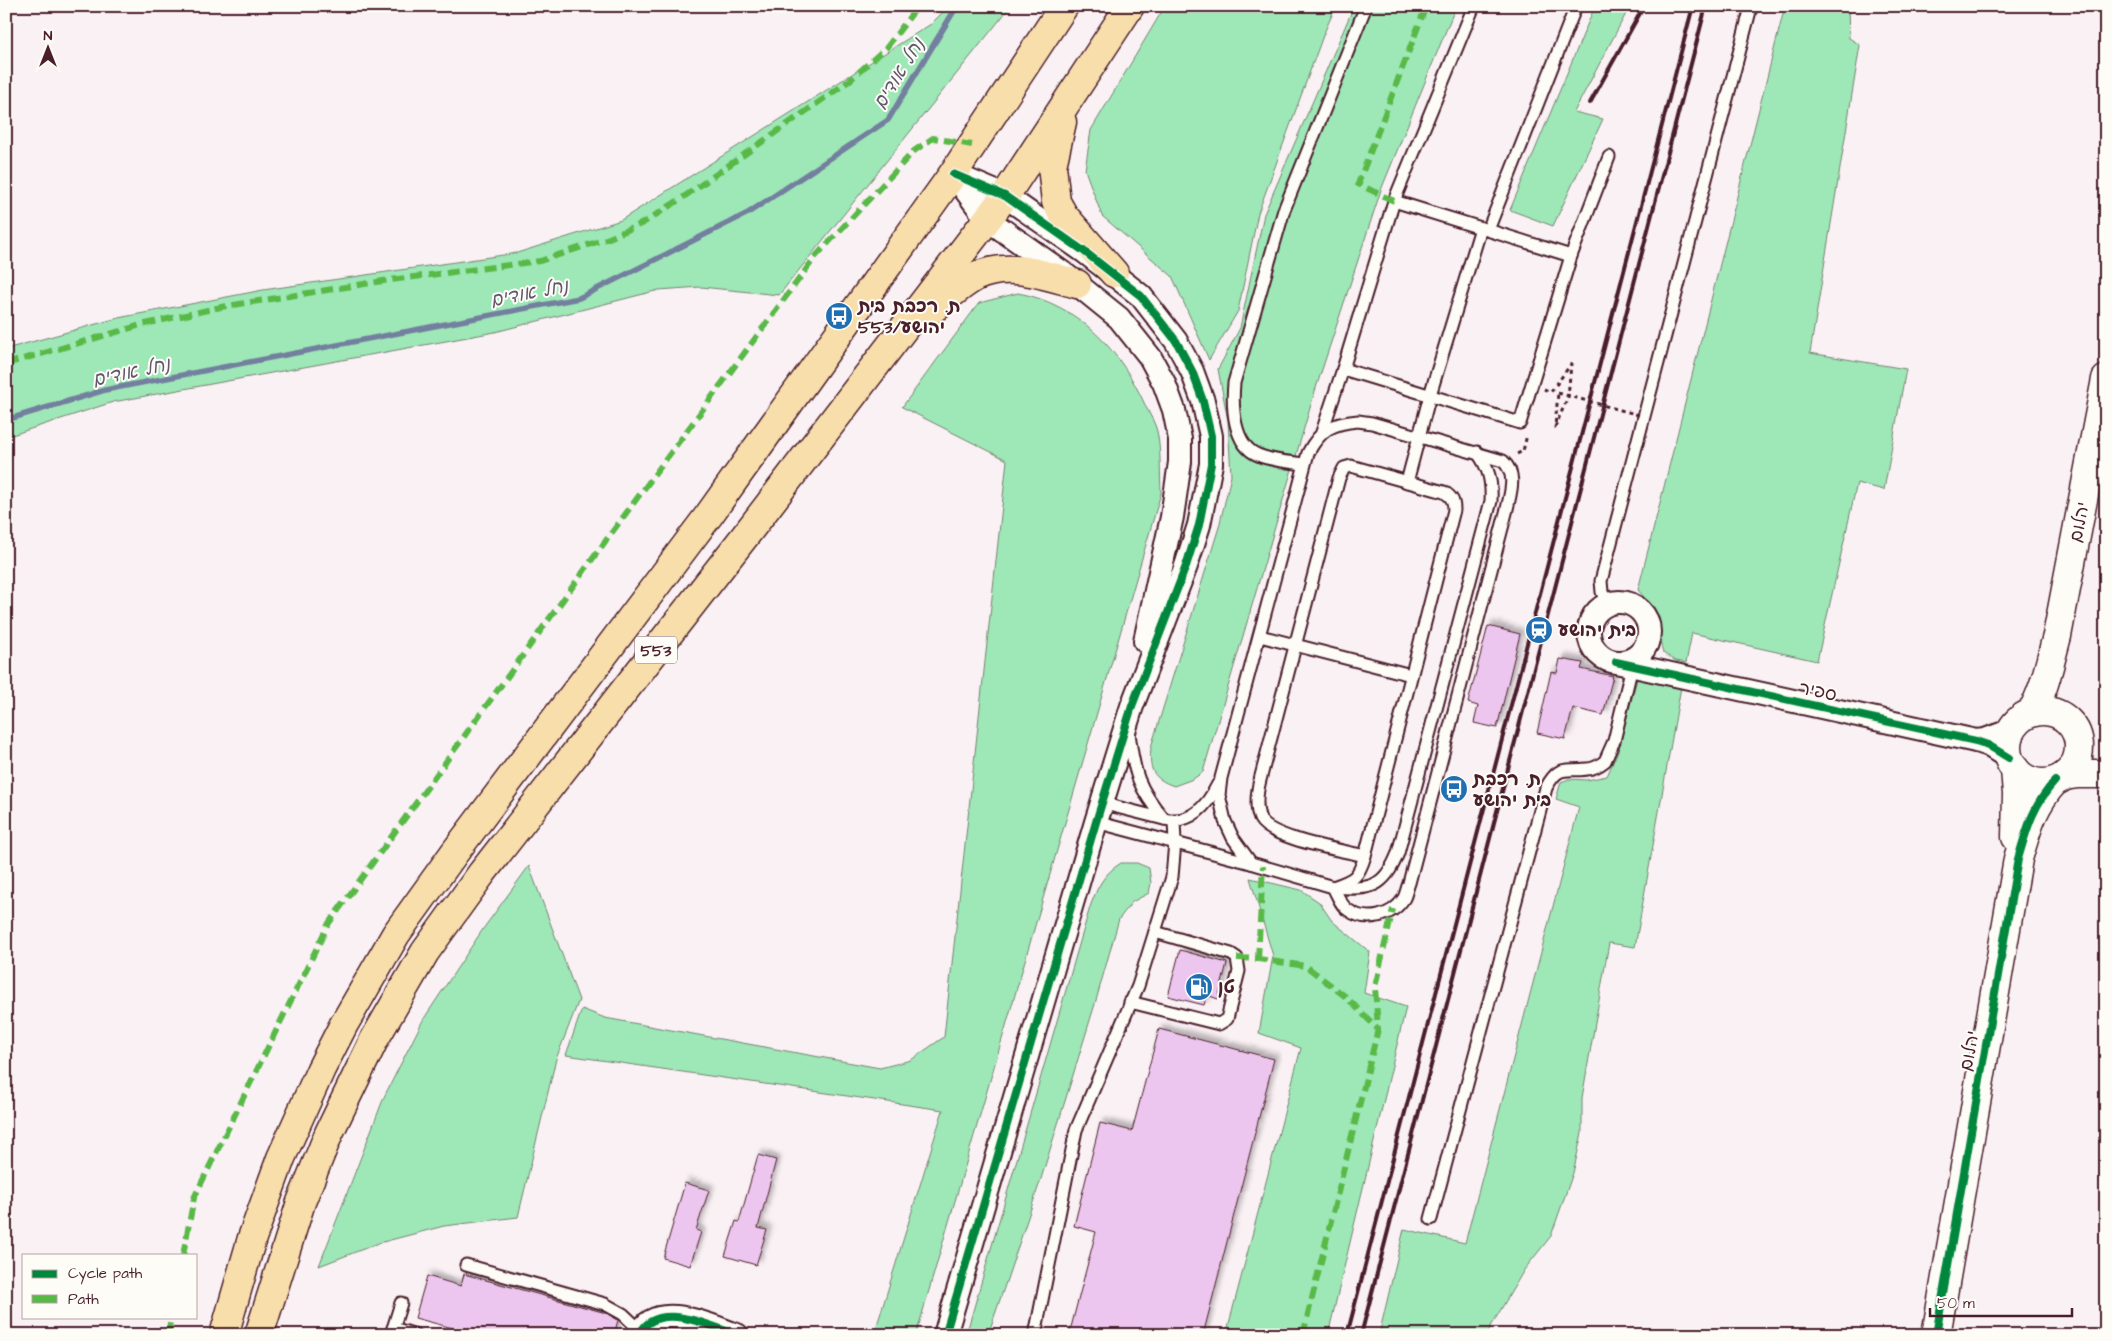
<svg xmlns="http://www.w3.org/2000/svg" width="2112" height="1341" font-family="'Architects Daughter','Playpen Sans Hebrew',sans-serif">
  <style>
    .green { fill: #9ee7b7; stroke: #748371 }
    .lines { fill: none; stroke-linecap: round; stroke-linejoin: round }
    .stream { stroke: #737f9e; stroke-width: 5.5 }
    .building { fill: #edc6ef; stroke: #4a1f2b; filter: url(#shadow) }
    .service-casing { stroke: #4a1f2b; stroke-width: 15 }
    .minor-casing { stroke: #4a1f2b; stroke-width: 26 }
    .tertiary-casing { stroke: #4a1f2b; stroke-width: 31 }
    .secondary-casing { stroke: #4a1f2b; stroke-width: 31 }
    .primary-casing { stroke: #4a1f2b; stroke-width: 31 }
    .path { stroke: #4a1f2b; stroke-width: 3; stroke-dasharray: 4 4; stroke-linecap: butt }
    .service { stroke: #fdfcf7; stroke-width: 11 }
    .minor { stroke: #fdfcf7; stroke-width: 22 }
    .tertiary { stroke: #fdfcf7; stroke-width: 28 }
    .secondary { stroke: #fdfcf7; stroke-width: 28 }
    .primary { stroke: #f8deab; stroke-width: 28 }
    .rail { stroke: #4a1f2b; stroke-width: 4 }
    .path-bridge { stroke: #4a1f2b; stroke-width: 3; stroke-dasharray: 4 4; stroke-linecap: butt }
    .quiet { stroke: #58b947; stroke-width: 6; stroke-dasharray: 12 6; stroke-linecap: butt }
    .cycleway-casing { stroke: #fdfcf7; stroke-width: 11 }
    .cycleway { stroke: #00873e; stroke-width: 8 }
    .labels { text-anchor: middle; stroke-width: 4; stroke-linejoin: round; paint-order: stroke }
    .shield { fill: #fdfcf7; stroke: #806168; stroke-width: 1 }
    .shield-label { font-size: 16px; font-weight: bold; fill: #4a1f2b }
    .poi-label { font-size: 18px; font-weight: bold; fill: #4a1f2b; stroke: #fdfcf7; text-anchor: start }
    .street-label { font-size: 18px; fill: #4a1f2b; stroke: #fdfcf7 }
    .water-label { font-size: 19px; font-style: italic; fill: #62576e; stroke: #fdfcf7 }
  </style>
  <defs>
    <filter id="shadow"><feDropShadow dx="4.5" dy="-4.5" stdDeviation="2.5" flood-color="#0004"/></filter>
  </defs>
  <rect width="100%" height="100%" fill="#faf1f5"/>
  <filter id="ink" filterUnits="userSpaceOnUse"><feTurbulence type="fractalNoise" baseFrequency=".02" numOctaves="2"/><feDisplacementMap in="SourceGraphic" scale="10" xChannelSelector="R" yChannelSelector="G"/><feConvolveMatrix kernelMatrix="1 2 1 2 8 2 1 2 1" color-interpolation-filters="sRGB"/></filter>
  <g filter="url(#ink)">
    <g class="green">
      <path d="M 949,6 L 1011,6 L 779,295 L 701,287 L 659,290 L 495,332 L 113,402 L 6,437 L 6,349 L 118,318 L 263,290 L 517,253 L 621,220 L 931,24 Z"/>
      <path d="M 1165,6 L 1336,6 L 1324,33 L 1258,213 L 1238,311 L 1209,360 L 1172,276 L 1102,216 L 1085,170 L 1091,130 Z"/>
      <path d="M 1354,6 L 1456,6 L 1381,190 L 1315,391 L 1203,772 L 1193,779 L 1174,786 C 1151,778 1149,768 1151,747 L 1219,527 L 1231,476 L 1228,421 L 1218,369 L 1240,328 L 1264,214 Z"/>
      <path d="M 1595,6 L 1630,6 L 1574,112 L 1603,119 L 1553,226 L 1510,210 Z"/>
      <path d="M 1785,6 L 1848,6 L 1849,38 L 1860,45 L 1810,353 L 1906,369 L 1884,490 L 1857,483 L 1817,661 L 1692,633 L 1686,663 L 1676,661 L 1663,653 C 1660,644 1661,637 1660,629 C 1658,613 1648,602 1638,590 Z"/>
      <path d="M 1018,293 C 1079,304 1122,352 1146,407 C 1150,415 1155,423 1157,431 C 1161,449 1160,474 1161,493 L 916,1335 L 874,1335 L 943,1110 L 566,1055 L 582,1009 L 605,1018 L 880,1068 L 911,1060 L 944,1037 L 1007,460 L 902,407 L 979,303 Z"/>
      <path d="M 1638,675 L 1681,687 L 1635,947 L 1609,943 L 1582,1098 L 1582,1133 L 1573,1173 L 1551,1236 L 1524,1270 L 1486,1335 L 1379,1335 L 1404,1229 L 1465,1243 L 1579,807 L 1556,799 L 1561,782 L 1569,779 L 1587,780 L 1607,776 L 1618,751 Z"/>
      <path d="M 1121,863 L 1137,863 L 1149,868 L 1151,883 L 1149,893 L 1132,902 L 1119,919 L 1095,1004 L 1040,1182 L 988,1335 L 966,1335 L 1090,907 C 1097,888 1103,874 1121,863 Z"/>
      <path d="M 529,866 L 579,1000 L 556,1059 L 518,1217 L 444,1226 L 379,1243 L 319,1266 L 384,1097 L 423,1020 L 483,929 Z"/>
      <path d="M 1250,878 L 1301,890 L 1319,902 L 1332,921 L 1370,952 L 1364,993 L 1406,1007 L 1328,1335 L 1226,1335 L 1301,1048 L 1259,1033 L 1273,956 Z"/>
    </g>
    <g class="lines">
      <path class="stream" d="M 6,420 L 105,390 L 579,298 L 748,213 L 888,120 L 957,6"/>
    </g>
    <g class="building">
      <path d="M 1488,626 L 1520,634 L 1497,728 L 1474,723 L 1478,706 L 1468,703 Z"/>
      <path d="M 1560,659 L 1583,663 L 1581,669 L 1613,676 L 1603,715 L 1573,708 L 1565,739 L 1537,733 L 1551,672 L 1557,673 Z"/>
      <path d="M 1180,950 L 1227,963 L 1218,999 L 1207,995 L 1204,1005 L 1168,996 Z"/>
      <path d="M 1159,1029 L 1274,1059 L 1203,1335 L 1069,1335 L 1096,1232 L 1074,1226 L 1100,1123 L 1132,1131 Z"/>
      <path d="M 758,1155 L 776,1160 L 758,1228 L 767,1230 L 756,1265 L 725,1256 L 736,1221 L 739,1222 Z"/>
      <path d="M 685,1183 L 709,1190 L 696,1230 L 701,1232 L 690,1266 L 663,1258 Z"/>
      <path d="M 464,1274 L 606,1313 L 618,1320 L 614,1335 L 479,1335 L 415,1318 L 427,1276 L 461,1286 Z"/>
    </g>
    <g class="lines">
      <g class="service-casing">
        <g id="service">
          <path d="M 1394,201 L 1571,256 L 1520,423 L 1343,369 Z"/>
          <path d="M 1394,201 L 1474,6"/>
          <path d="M 1488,230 L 1576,6"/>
          <path d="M 1571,256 L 1609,157"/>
          <path d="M 1358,421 L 1372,423 L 1503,461 C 1517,474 1511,491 1507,509 L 1409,883 C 1407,888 1406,894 1404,898 C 1392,917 1366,923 1348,910 C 1341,906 1337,894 1333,887 L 1251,863 L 1233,838 L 1225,821 L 1219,795 L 1221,778 L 1308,453 C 1320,430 1332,423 1358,421 Z"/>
          <path d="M 1322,432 L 1343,369"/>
          <path d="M 1304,464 C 1290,462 1272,461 1258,455 C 1233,445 1232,406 1234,383 L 1284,210 L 1366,6"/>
          <path d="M 1407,482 L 1430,395 L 1481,228"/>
          <path d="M 1607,604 L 1602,592 L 1601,581 L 1750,11 L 1753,6"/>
          <path d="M 1260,636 L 1411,675"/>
          <path d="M 1129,733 C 1134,773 1138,788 1164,819"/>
          <path d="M 1101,803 L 1164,819 C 1191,825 1207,806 1218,784"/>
          <path d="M 1096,822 L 1251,863"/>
          <path d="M 1333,887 C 1355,879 1358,878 1365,856 L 1454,510 C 1454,501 1452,497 1444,492 L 1351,466 L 1344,468 L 1339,478 L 1260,780 C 1257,792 1255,807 1260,819 C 1270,839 1342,850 1365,856"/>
          <path d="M 1335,887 C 1370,891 1385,887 1398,853 L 1491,501 C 1492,481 1489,468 1477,452"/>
          <path d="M 1130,1002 L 1219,1024 L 1227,1019 L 1239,971 L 1237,958 L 1231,954 L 1155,932"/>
          <path d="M 1431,1219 L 1546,788 C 1559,764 1564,772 1587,769 C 1593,769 1600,765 1605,761 L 1614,741 L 1633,662"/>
          <path d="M 466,1265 L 605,1304 L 623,1314 L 641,1331"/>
          <path d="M 393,1328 L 416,1335"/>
          <path d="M 391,1335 L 401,1303"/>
          <path d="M 1035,1335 L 1076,1130 L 1138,986 L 1172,877 L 1175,842 L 1174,821"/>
        </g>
      </g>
      <g class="minor-casing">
        <g id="minor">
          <path d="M 954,175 L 987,219 L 1067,276 L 1119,318 L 1150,357 L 1164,383 L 1174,410 L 1180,439 L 1180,462 L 1172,517 L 1145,641"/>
          <circle cx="1619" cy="632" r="30"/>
          <path d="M 1616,662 L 1976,741 L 1988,745 L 2009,758"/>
          <path d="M 1976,741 L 1985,740 L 2012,730"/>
          <path d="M 639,1335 C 656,1299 710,1326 737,1335"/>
          <path d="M 945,1335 L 1096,822 L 1132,706 L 1186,566 L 1199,525 L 1211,464 L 1211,436 L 1203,401 L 1192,371 L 1176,341 L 1141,296 L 1085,252 L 1005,196 L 953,174"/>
        </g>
      </g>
      <g class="tertiary-casing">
        <g id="tertiary">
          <path d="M 2015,769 L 2017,794 L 2016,837"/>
          <path d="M 1936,1335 L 2018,859 C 2027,828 2033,805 2055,781"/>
        </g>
      </g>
      <g class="secondary-casing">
        <g id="secondary">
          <circle cx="2043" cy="747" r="36"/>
          <path d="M 2031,713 C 2045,690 2050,661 2057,636 L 2106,379"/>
          <path d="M 2064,776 L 2078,774 L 2106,774"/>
        </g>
      </g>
      <g class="primary-casing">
        <g id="primary">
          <path d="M 1062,122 L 1052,166 L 1056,202 L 1064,216 L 1114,273"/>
          <path d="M 929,312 C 943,301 959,286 975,277 C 1008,261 1044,275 1077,284"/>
          <path d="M 224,1335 L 252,1238 L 281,1158 L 321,1069 L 344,1024 L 396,934 L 455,852 L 709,515 L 953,174 L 1064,6"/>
          <path d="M 259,1335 L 301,1202 L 329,1133 L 374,1040 L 425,952 L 482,873 L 745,536 L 1005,196 L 1130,6"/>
        </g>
      </g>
      <g class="path">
        <path d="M 1544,389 L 1551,392 L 1571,364 L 1568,397 L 1555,427 L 1558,393"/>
        <path d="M 1517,454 L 1523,451 L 1527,435"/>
      </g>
      <use href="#service" class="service"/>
      <use href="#minor" class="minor"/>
      <use href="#tertiary" class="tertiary"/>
      <use href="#secondary" class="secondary"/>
      <use href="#primary" class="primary"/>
      <g class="rail">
        <path d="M 1590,103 L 1644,6"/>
        <path d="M 1347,1335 L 1693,6"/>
        <path d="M 1361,1335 L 1706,6"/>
      </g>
      <path class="path-bridge" d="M 1558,393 L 1639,415"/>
      <g class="quiet">
        <path d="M 1394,201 L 1358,184 L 1426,6"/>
        <path d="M 6,364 L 141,325 L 221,307 L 383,281 L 540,261 L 609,238 L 643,223 L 685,196 L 849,81 L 887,47 L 914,11 L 915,6"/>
        <path d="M 1237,958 L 1258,959 L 1306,966 L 1346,997 L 1378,1029"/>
        <path d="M 1258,959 L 1263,866"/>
        <path d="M 183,1255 L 194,1198 L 329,923 L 607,539 L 816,256 L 914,151 L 933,138 L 972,145"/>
        <path d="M 168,1335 L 171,1317"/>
        <path d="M 1303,1335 L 1378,1029 L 1375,987 L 1393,909"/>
      </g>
      <g class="cycleway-casing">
        <g id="cycleway">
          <path d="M 1616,662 L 1976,741 L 1988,745 L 2009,758"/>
          <path d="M 639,1335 C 656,1299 710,1326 737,1335"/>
          <path d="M 945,1335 L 1096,822 L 1132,706 L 1186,566 L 1199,525 L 1211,464 L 1211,436 L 1203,401 L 1192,371 L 1176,341 L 1141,296 L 1085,252 L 1005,196 L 953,174"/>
          <path d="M 1936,1335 L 2018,859 C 2027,828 2033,805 2055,781"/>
        </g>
      </g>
      <use href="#cycleway" class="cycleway"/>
    </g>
  </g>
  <defs>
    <g id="bus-disc" transform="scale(1.4375)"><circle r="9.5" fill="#1f6fb2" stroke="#fdfcf7"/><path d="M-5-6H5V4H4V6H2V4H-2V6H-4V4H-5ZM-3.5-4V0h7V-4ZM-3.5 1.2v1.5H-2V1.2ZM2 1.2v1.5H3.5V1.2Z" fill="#fff"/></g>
    <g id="station-disc" transform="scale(1.4375)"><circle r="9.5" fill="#1f6fb2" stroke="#fdfcf7"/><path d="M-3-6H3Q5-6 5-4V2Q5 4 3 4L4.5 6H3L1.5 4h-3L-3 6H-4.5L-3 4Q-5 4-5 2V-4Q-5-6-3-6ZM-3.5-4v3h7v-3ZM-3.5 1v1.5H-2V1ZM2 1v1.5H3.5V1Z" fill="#fff"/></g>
    <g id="fuel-disc" transform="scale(1.4375)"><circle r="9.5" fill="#1f6fb2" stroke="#fdfcf7"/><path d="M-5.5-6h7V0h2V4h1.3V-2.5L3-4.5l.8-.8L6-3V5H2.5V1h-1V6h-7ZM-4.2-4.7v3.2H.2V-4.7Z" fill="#fff"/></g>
  </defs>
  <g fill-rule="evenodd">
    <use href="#bus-disc" x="839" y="316"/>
    <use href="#station-disc" x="1539" y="630"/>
    <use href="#bus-disc" x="1454" y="789"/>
    <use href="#fuel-disc" x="1199" y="987"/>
  </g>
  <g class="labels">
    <rect class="shield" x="635" y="636.5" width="42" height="27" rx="4"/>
    <g class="shield-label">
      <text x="656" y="656">553</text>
    </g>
    <g class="poi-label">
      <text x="858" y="312">ת. רכבת בית<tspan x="858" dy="21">יהושע/553</tspan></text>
      <text x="1558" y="636">בית יהושע</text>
      <text x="1473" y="785">ת. רכבת<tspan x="1473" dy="21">בית יהושע</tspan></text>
      <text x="1218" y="993">טן</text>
    </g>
    <g class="street-label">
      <text transform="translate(2079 522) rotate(-79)" y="6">יהלום</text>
      <text transform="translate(1818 691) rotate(12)" y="6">ספיר</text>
      <text transform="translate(1969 1051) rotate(-80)" y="6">יהלום</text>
    </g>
    <g class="water-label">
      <text transform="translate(898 73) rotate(-58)" y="7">נחל אודים</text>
      <text transform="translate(529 292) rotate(-11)" y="7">נחל אודים</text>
      <text transform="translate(131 371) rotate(-12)" y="7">נחל אודים</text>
    </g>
  </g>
  <rect width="2112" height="1341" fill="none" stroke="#fdfcf7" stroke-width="25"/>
  <rect x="12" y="12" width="2087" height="1316" fill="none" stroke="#4a1f2b" stroke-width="2" filter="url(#ink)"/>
  <rect x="22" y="1254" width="175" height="65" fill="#fdfcf7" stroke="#b5a4a5"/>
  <rect x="32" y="1270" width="25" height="8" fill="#00873e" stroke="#b5a4a5"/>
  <text x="68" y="1278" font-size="15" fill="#4a1f2b">Cycle path</text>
  <rect x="32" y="1295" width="25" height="8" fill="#58b947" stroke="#b5a4a5"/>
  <text x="68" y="1304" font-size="15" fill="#4a1f2b">Path</text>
  <g transform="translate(48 48)" stroke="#fdfcf7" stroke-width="4" paint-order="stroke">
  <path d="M0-4L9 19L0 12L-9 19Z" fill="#4a1f2b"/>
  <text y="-8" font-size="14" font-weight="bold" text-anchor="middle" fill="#4a1f2b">N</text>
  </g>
  <path d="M1930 1308v8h142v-8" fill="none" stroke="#4a1f2b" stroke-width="2.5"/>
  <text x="1937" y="1308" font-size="15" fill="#4a1f2b" stroke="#fdfcf7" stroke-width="4" paint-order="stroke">50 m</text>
</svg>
